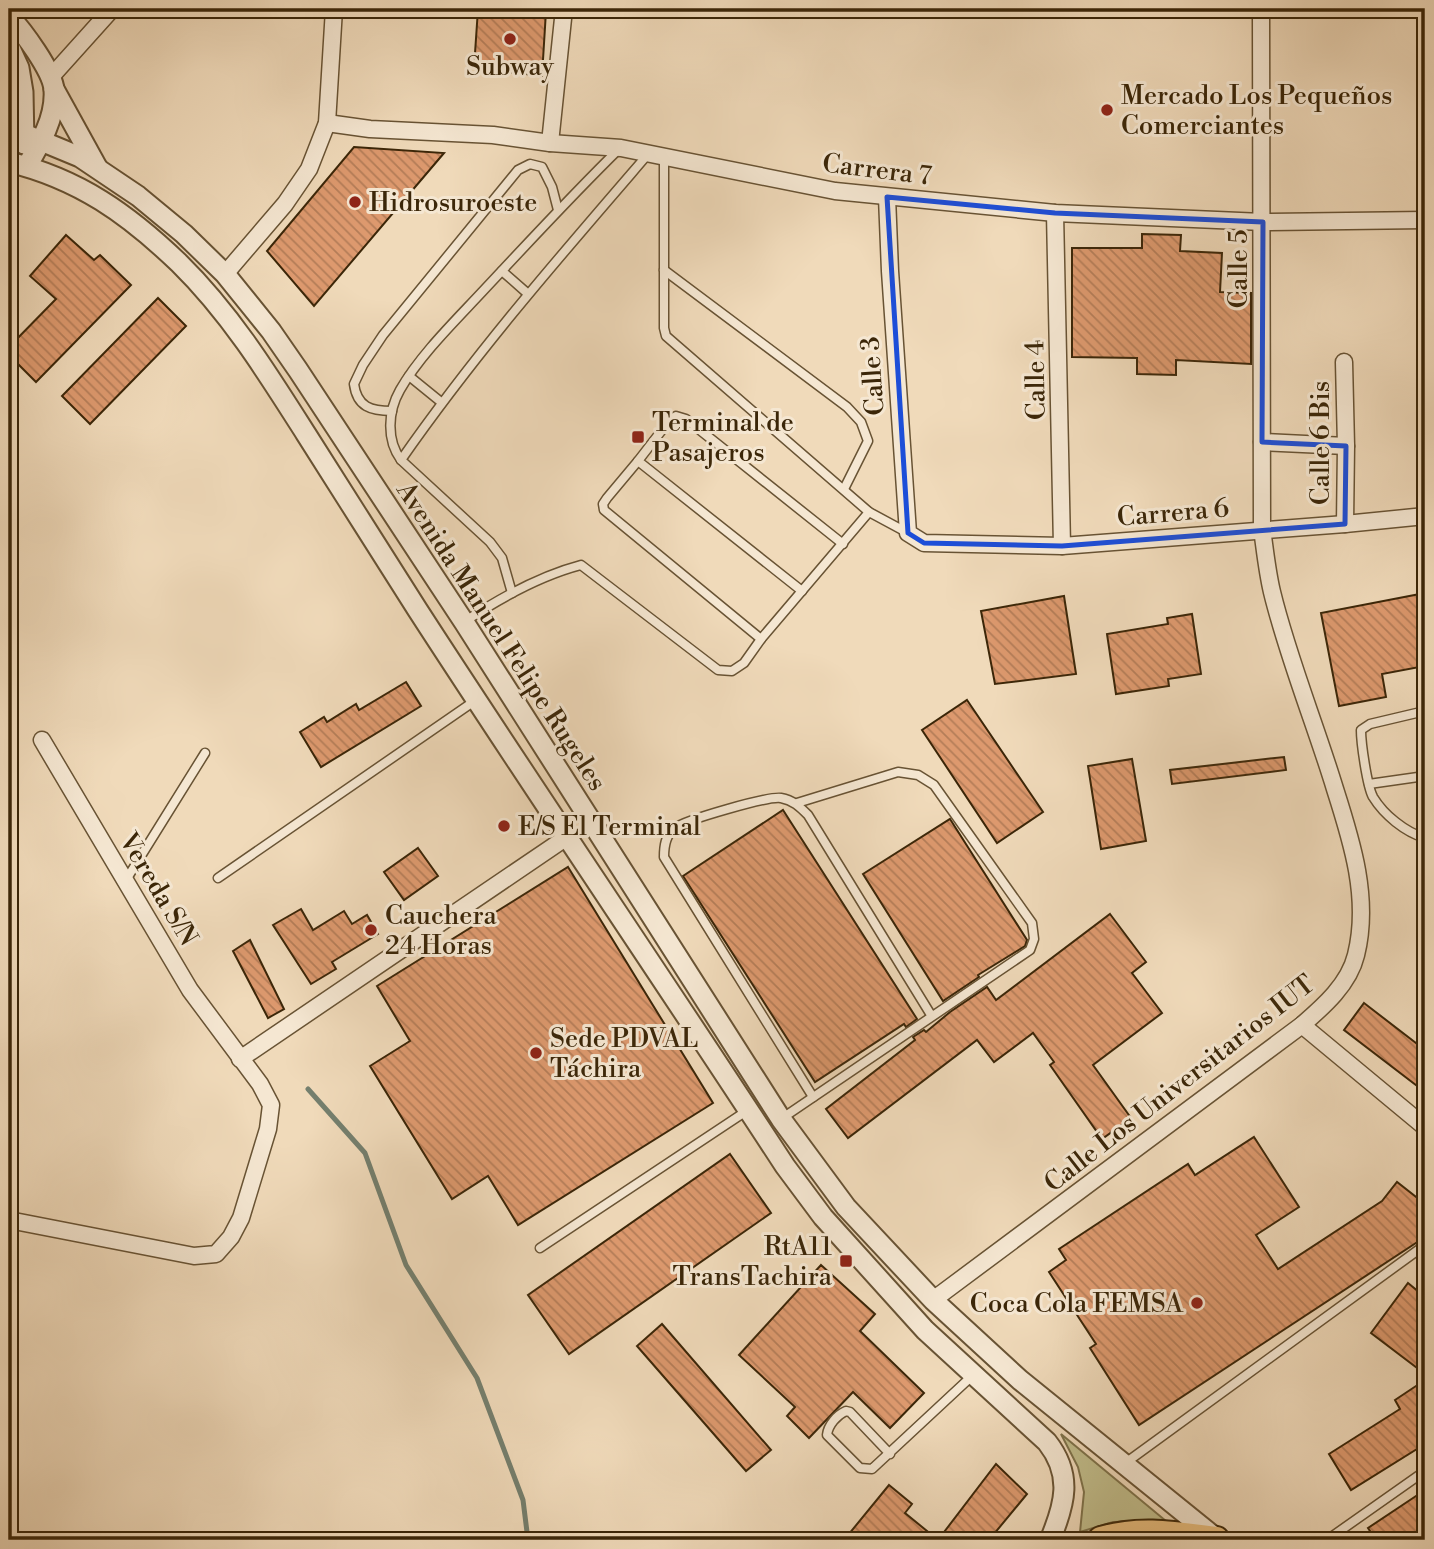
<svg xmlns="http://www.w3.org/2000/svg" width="1434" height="1549" font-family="'Libre Bodoni',serif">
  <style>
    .green { fill: #c1bd8b; stroke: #7e724a; stroke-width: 2 }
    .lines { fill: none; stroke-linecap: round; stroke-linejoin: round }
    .stream { stroke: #747f6e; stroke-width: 5 }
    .building { fill: url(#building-back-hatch); stroke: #3b2608; stroke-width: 2 }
    .service-casing { stroke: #685334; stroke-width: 11 }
    .minor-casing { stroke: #685334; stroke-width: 19 }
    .tertiary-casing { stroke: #685334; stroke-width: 23 }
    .trunk-casing { stroke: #3b2608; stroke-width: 30 }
    .service { stroke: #f5e7d2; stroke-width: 8 }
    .minor { stroke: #f5e7d2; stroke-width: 16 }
    .tertiary { stroke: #f5e7d2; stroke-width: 19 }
    .trunk { stroke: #e8bd7d; stroke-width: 26 }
    .marked { fill: none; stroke: #1d4ed8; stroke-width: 5; stroke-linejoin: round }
    .poi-dot { fill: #8f2418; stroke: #f5e7d2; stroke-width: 2.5 }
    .labels { text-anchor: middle; stroke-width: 6; stroke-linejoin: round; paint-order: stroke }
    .poi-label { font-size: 26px; fill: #3b2608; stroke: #f5e7d2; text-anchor: start }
    .street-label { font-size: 26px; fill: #3b2608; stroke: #f5e7d2 }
  </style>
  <defs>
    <pattern id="building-back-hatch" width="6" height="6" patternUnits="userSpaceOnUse" patternTransform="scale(1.75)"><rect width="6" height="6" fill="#dd996e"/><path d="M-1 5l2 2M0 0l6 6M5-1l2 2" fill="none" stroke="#b47d58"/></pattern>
  </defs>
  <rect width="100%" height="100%" fill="#f0daba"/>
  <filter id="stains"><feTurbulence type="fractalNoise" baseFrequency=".00286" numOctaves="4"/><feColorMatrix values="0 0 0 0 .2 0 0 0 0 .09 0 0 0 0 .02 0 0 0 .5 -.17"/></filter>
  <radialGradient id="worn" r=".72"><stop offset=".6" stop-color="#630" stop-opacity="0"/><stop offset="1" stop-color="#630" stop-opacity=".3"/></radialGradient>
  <path class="green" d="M 1061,1434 L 1166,1521 L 1113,1522 L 1080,1532 L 1084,1492 L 1078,1467 Z"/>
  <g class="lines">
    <path class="stream" d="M 308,1089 L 365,1153 L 406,1265 L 477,1378 L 523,1500 L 528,1540"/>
  </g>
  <g class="building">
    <path d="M 478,9 L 546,11 L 542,76 L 474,68 Z"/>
    <path d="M 354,147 L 444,153 L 314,306 L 267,251 Z"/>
    <path d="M 1142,234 L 1181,235 L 1180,251 L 1222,253 L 1220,292 L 1251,293 L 1251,364 L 1176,360 L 1176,375 L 1137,374 L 1137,358 L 1072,357 L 1072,248 L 1142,248 Z"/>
    <path d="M 66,235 L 94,260 L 100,255 L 131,285 L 36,382 L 9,355 L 9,347 L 56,299 L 30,276 Z"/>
    <path d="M 158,298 L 186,326 L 90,424 L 62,396 Z"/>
    <path d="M 1425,593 L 1425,666 L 1382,674 L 1386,697 L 1339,706 L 1321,613 Z"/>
    <path d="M 1064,596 L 1076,674 L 995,684 L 981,611 Z"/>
    <path d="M 1192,614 L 1201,674 L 1168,679 L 1169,686 L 1116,694 L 1107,634 L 1168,624 L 1167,618 Z"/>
    <path d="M 406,682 L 421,706 L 321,767 L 300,732 L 324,717 L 327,722 L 356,704 L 359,710 Z"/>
    <path d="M 967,700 L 1043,812 L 997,843 L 922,730 Z"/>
    <path d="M 1284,757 L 1286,770 L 1172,784 L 1170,770 Z"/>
    <path d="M 1132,759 L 1146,841 L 1101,849 L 1088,766 Z"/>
    <path d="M 783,810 L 917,1019 L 906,1027 L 904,1024 L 815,1082 L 683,876 Z"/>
    <path d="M 950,819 L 1027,940 L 1025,946 L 978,975 L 979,977 L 943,1001 L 863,874 Z"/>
    <path d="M 418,848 L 438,876 L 404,900 L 384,872 Z"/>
    <path d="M 568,867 L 713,1103 L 518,1225 L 488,1176 L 452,1199 L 370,1066 L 410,1041 L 377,986 Z"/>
    <path d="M 301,909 L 313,930 L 344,911 L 352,924 L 367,915 L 378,934 L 332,962 L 336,969 L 311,984 L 273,925 Z"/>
    <path d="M 1110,914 L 1146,962 L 1132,973 L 1162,1013 L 1093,1065 L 1131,1118 L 1102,1139 L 1050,1065 L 1054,1062 L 1033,1033 L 994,1062 L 977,1040 L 848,1138 L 826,1109 L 915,1040 L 913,1037 L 924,1030 L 926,1032 L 950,1012 L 987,987 L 996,1000 Z"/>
    <path d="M 250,940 L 284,1009 L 268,1018 L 233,951 Z"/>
    <path d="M 1364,1003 L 1425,1050 L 1425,1092 L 1344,1030 Z"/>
    <path d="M 1254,1137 L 1299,1207 L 1256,1235 L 1278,1269 L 1382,1201 L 1397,1182 L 1425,1204 L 1425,1237 L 1139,1425 L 1090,1348 L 1096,1344 L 1049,1272 L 1066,1260 L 1059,1249 L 1188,1164 L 1195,1175 Z"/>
    <path d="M 730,1154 L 771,1213 L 569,1354 L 528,1295 Z"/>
    <path d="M 821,1265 L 875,1314 L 860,1331 L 924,1393 L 890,1428 L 853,1392 L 809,1438 L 787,1416 L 795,1407 L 739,1355 Z"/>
    <path d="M 1408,1283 L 1425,1297 L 1425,1374 L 1371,1333 Z"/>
    <path d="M 662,1324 L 771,1450 L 746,1471 L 637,1346 Z"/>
    <path d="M 1425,1380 L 1425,1444 L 1351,1490 L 1329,1454 L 1400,1409 L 1395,1400 Z"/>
    <path d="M 996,1464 L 1027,1494 L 989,1540 L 938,1540 Z"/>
    <path d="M 889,1485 L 912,1504 L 905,1513 L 938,1540 L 844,1540 Z"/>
    <path d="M 1425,1490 L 1425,1540 L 1376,1540 L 1368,1528 Z"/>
  </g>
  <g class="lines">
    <g class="service-casing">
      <g id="service">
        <path d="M 664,157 L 664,328 L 666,336 L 869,512 L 908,533"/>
        <path d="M 664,270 L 847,407 L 861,422 L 868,441 L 844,489"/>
        <path d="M 502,271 L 527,293"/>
        <path d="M 409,376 L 441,402"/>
        <path d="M 392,411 C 371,411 357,407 354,384 L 363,365 L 383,335 L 518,170 L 530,164 L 542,167 L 552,187 L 558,210"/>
        <path d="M 401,460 C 477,351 562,254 649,153"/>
        <path d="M 638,461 L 607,498 L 603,504 L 604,510 L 761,639"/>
        <path d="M 802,591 L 638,461 L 669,421 L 676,416 L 686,419 L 843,544"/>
        <path d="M 512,593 L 502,558 L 490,542 L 401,460 C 386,440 388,411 400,390 C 420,355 455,321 482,292 C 527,244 572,195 619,149"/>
        <path d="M 464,622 C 500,598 539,576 581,565 L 718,670 L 732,671 L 744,663 L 761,639 L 869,512"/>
        <path d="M 1425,711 L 1370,724 L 1361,730 C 1361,743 1367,786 1373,797 C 1384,815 1405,832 1425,838"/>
        <path d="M 1369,784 L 1425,776"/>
        <path d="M 218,878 L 476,700"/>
        <path d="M 126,880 L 205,753"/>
        <path d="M 813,1097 L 664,857 C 664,847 665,835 675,828 C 685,820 768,796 781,798 C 793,800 800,807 808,815 L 931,1015"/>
        <path d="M 781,1119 L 1030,950 L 1034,939 L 1032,923 L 934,785 L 918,775 L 898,772 L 797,803"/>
        <path d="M 540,1248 L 748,1110"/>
        <path d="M 890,1454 L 850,1412 L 846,1411 C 837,1415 828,1425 827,1435 L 860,1468 L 872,1469 L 972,1376"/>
        <path d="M 1124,1464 L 1425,1245"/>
        <path d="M 1327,1540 L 1425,1471"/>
      </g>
    </g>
    <g class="minor-casing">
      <g id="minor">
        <path d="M 50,78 L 112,9"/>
        <path d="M 327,123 L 370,129 L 493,135 L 550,143 L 621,148 L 835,191 L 1055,213 L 1263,222 L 1425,220"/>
        <path d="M 550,143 L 564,9"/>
        <path d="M 887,197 L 890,271 L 908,533 L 924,543 L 1062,546 L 1345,524 L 1425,516"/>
        <path d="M 1055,213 L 1062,546"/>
        <path d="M 225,274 L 285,204 L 309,169 L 327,123 L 334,9"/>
        <path d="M 1344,362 L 1346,446 L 1345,524"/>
        <path d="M 1262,442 L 1346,446"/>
        <path d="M 1302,1025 L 1425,1127"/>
        <path d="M 240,1059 L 567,837"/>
        <path d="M 9,1220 L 194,1256 L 216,1254 L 231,1237 L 241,1218 L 268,1129 L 271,1105 L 260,1084 L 190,990 L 42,740"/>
        <path d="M 933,1300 L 1302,1025 C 1324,1006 1349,984 1356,955 C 1370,899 1352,842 1335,789 C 1315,723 1288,658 1272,592 C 1267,571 1265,550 1262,529 L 1261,9"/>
      </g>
    </g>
    <g class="tertiary-casing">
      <g id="tertiary">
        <path d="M 9,16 C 22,30 53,71 54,90 C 56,117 40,144 27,166"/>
        <path d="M 9,46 L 19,68 L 23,92 L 24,144"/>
        <path d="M 54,89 L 97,167"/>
        <path d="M 9,129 L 22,133 L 80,157 L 138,196 L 184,234 L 225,274 L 271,331 L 298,370 L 464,622 L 781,1119 L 846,1207 L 933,1300 L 1020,1380 L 1218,1540"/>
        <path d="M 9,162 C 79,179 128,214 179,263 C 230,313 268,374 306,434 C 343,492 380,551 417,609 C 538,796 663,979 785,1166 L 823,1217 L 925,1330 L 1047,1442 C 1073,1475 1065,1504 1050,1540"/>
      </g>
    </g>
    <g class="trunk-casing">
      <path id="trunk" d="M 1101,1540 C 1140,1528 1177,1535 1216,1540"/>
    </g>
    <use href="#service" class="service"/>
    <use href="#minor" class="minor"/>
    <use href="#tertiary" class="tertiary"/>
    <use href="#trunk" class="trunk"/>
  </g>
  <path class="marked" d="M 887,197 L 1055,213 L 1263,222 L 1262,442 L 1346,446 L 1345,524 L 1062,546 L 924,543 L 908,533 Z"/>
  <g class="poi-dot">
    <circle cx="510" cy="39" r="7"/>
    <circle cx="1107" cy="110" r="7"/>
    <circle cx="355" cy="202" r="7"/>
    <rect x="631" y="430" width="14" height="14" rx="3.5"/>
    <circle cx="504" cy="826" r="7"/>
    <circle cx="371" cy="930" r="7"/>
    <circle cx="536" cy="1053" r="7"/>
    <rect x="839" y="1254" width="14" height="14" rx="3.5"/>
    <circle cx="1197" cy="1303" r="7"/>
  </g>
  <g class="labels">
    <g class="poi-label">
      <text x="510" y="75" text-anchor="middle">Subway</text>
      <text x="1121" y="104">Mercado Los Pequeños<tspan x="1121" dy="30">Comerciantes</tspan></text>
      <text x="369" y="211">Hidrosuroeste</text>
      <text x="652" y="431">Terminal de<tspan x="652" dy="30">Pasajeros</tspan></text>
      <text x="518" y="835">E/S El Terminal</text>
      <text x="385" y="924">Cauchera<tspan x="385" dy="30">24 Horas</tspan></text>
      <text x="550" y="1047">Sede PDVAL<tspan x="550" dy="30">Táchira</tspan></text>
      <text x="832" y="1255" text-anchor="end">RtA11<tspan x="832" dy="30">TransTachira</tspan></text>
      <text x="1183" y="1312" text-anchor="end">Coca Cola FEMSA</text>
    </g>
    <g class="street-label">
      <text transform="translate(877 169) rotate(7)" y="9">Carrera 7</text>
      <text transform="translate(1238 269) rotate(-90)" y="9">Calle 5</text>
      <text transform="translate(872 376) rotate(-94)" y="9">Calle 3</text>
      <text transform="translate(1035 380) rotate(-91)" y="9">Calle 4</text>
      <text transform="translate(1320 443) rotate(-90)" y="9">Calle 6 Bis</text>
      <text transform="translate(1173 512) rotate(-5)" y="9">Carrera 6</text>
      <text transform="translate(502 636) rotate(57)" y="9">Avenida Manuel Felipe Rugeles</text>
      <text transform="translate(159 889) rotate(59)" y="9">Vereda S/N</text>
      <text transform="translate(1179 1083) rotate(-38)" y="9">Calle Los Universitarios IUT</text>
    </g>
  </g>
  <rect width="1434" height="1549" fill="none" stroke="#f0daba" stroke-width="35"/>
  <rect x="10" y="10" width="1413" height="1528" fill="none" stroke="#3b2608" stroke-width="3.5"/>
  <rect x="18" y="18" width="1399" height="1514" fill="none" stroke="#3b2608" stroke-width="2"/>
  <rect width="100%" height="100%" filter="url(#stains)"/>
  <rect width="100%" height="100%" fill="url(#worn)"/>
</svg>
